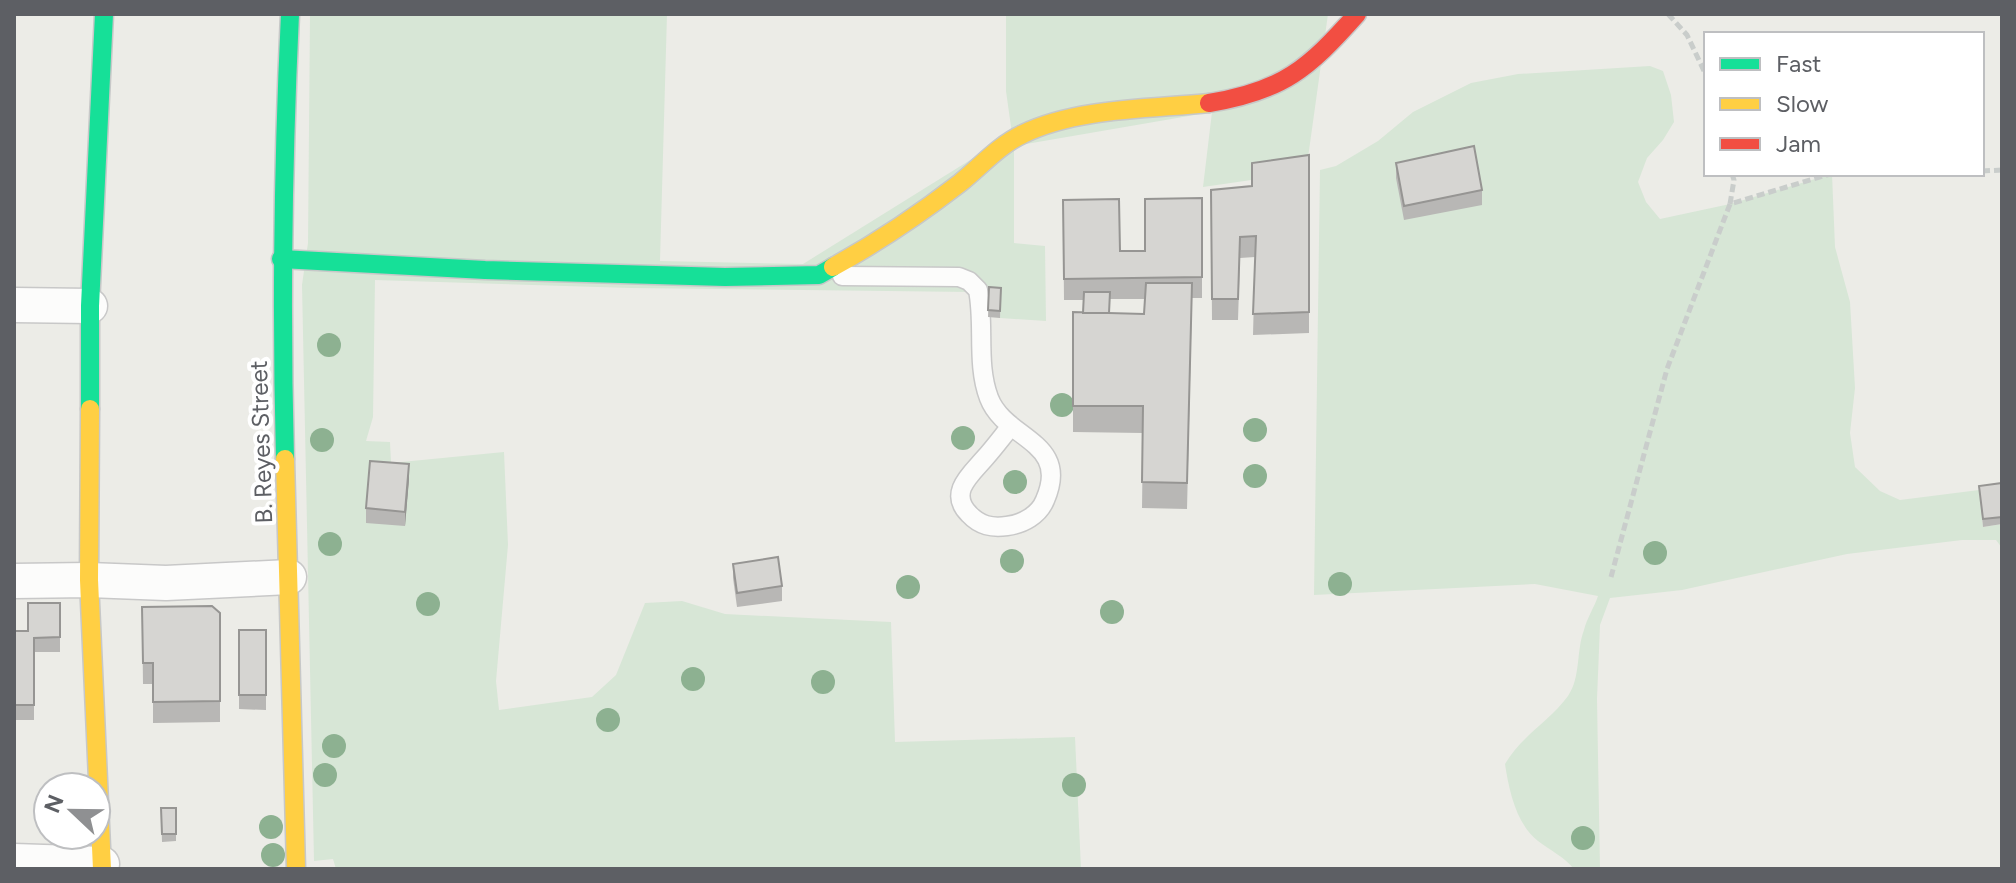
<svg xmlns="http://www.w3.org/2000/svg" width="2016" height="883" font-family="Figtree,sans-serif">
	<rect width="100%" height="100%" fill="#ecece7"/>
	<!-- green -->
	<g fill="#d7e6d6">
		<path d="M310 14H667L660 261 803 264 1012 134 1006 91V14H1328L1306 172 1203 187 1212 112 1014 146V243L1045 246 1046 321 1000 318 1001 295 970 292 631 288 375 280 373 417 366 441 390 442 391 463 504 452 508 545 496 681 499 710 592 697 616 675 645 603 682 601 725 614 891 622 895 742 1075 737 1081 869H336L333 859 314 861 302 285 308 243Z"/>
		<path d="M1650 66 1663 71 1671 95 1674 122 1663 140 1647 158 1638 182 1646 202 1660 219 1730 204 1832 174 1835 247 1850 302 1855 388 1850 433 1855 467 1880 491 1900 500 1979 490 1983 527 2002 524V548L1996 540H1962L1847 554 1682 590 1610 598 1600 625 1597 699 1600 869H1574C1563 856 1551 851 1538 841 1516 824 1509 790 1505 764 1522 735 1549 722 1568 696 1581 677 1576 651 1584 630 1587 618 1594 608 1598 596L1535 584 1314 595 1320 170 1336 166 1378 141 1413 112 1471 83 1518 74Z"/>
	</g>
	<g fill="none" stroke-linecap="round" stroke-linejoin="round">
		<defs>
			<path id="lane" d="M842 276 959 277 969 281 978 290C985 325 976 364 989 398 1005 440 1071 441 1045 500 1039 515 1023 524 1007 526 992 528 980 526 969 514 948 493 970 475 984 459 994 448 1002 437 1011 426"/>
			<g id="street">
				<path d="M14 305 90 306"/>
				<path d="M14 581 89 580 166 583 289 577"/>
				<path d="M14 861 102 864"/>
			</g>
			<g id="fast">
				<path d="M281 259 485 270 725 277 819 275 833 267"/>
				<path d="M90 409V306L104 14"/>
				<path d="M285 459C281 311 283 162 290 14"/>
			</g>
			<g id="slow">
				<path d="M833 267C878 242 920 214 960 183 980 167 999 145 1023 134 1076 108 1150 109 1209 103"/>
				<path d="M90 409 89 580 102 869"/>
				<path d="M285 459 296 869"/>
			</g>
			<path id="jam" d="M1209 103C1283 91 1308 69 1357 14"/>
		</defs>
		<!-- lane casing -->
		<use href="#lane" stroke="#c8c8c8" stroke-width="21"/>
		<!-- street casing -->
		<use href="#street" stroke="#c8c8c8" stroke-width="37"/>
		<!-- fast casing -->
		<use href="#fast" stroke="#c7c8c8" stroke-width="21"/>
		<!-- slow casing -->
		<use href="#slow" stroke="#c7c8c8" stroke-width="21"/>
		<!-- jam casing -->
		<use href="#jam" stroke="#c7c8c8" stroke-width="21"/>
		<!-- path -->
		<g stroke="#c9cdcb" stroke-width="5" stroke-dasharray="8 4" stroke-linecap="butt">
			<path d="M1668 14 1687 35 1706 75"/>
			<path d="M1982 171 2002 170"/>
			<path d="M1730 204 1734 180 1732 174"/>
			<path d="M1611 577 1667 369 1730 204 1830 174"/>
		</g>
		<!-- lane -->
		<use href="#lane" stroke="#fcfcfb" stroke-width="18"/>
		<!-- street -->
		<use href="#street" stroke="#fcfcfb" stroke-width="34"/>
		<!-- fast -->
		<use href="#fast" stroke="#16e098" stroke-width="18"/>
		<!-- slow -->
		<use href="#slow" stroke="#ffcf43" stroke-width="18"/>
		<!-- jam -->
		<use href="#jam" stroke="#f24e42" stroke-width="18"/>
	</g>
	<!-- trees -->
	<g fill="#8db191">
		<circle cx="329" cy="345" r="12"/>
		<circle cx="1062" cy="405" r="12"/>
		<circle cx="1255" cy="430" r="12"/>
		<circle cx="963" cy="438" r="12"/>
		<circle cx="322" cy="440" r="12"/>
		<circle cx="1255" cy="476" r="12"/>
		<circle cx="1015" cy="482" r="12"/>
		<circle cx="330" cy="544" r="12"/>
		<circle cx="1655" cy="553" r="12"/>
		<circle cx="1012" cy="561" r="12"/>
		<circle cx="1340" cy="584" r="12"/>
		<circle cx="908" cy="587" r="12"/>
		<circle cx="428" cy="604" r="12"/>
		<circle cx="1112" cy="612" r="12"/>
		<circle cx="693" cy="679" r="12"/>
		<circle cx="823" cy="682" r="12"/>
		<circle cx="608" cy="720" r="12"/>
		<circle cx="334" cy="746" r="12"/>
		<circle cx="325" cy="775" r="12"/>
		<circle cx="1074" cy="785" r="12"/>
		<circle cx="271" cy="827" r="12"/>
		<circle cx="1583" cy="838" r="12"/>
		<circle cx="273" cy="855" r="12"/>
	</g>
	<!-- wall -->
	<g fill="#b8b7b5" fill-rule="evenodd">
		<path d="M1309 155V333L1253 335 1255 257 1240 258 1238 320H1212L1211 190 1252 186Z"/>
		<path d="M1396 163 1482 190V205L1404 220 1396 178Z"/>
		<path d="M1202 198V298H1192L1187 509 1142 508 1143 433 1073 432V312L1083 313V300H1064L1063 200 1120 251H1145ZM1110 299H1145L1144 314 1109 313Z"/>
		<path d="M989 287 1001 288 1000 318 988 317Z"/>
		<path d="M409 479 405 526 366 523V508Z"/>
		<path d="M2002 483V524L1983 527 1979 486Z"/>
		<path d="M733 564 782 586V601L737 607 733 578Z"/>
		<path d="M60 603V652H34V720H14V631H28Z"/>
		<path d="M142 607 220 613V722L153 723V684H143Z"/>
		<path d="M239 630H266V710L239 709Z"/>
		<path d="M161 808H176V841L162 842Z"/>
	</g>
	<!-- shaded-wall -->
	<path fill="#969593" d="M409 464V479L405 526V512Z"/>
	<!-- building -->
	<g fill="#d6d5d2" stroke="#969593" stroke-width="2">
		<path d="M1474 146 1482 190 1404 206 1396 163Z"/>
		<path d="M1309 155V312L1253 314 1256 236 1240 237 1238 299H1212L1211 190 1252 186V163Z"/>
		<path d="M1202 198V277L1064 279 1063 200 1119 199 1120 251H1145V199Z"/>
		<path d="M1146 283H1192L1187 483 1142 482 1143 406H1073V312L1144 314Z"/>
		<path d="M989 287 1001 288 1000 311 988 310Z"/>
		<path d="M1084 292H1110L1109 313H1083Z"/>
		<path d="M370 461 409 464 405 512 366 508Z"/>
		<path d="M2002 483V517L1983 519 1979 486Z"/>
		<path d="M778 557 782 586 737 593 733 564Z"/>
		<path d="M28 603H60V637L34 638V705H14V631H28Z"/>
		<path d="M212 606 220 613V701L153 702V663H143L142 607Z"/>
		<rect x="239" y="630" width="27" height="65"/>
		<path d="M161 808H176V834H162Z"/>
	</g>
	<g text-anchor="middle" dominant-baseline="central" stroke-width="8" stroke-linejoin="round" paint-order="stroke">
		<!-- street labels -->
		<g font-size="24" fill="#5d5f64" stroke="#fff">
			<text transform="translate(261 442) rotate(-92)">B. Reyes Street</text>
		</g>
	</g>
	<!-- border -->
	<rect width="2016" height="883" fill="none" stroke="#5d5f64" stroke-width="32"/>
	<!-- legend -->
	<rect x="1704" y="32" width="280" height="144" fill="#ffffff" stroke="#bebfc1" stroke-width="2"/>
	<rect x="1720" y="58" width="40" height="12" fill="#16e098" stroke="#bebfc1" stroke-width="2"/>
	<text x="1776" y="72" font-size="24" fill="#5d5f64">Fast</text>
	<rect x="1720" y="98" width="40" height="12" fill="#ffcf43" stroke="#bebfc1" stroke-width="2"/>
	<text x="1776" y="112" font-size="24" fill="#5d5f64">Slow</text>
	<rect x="1720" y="138" width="40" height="12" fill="#f24e42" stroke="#bebfc1" stroke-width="2"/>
	<text x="1776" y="152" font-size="24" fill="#5d5f64">Jam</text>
	<!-- north arrow -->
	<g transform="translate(72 811) rotate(292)"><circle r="38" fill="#ffffff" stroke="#bebfc1" stroke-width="2"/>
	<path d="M0-6L14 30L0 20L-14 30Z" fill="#8f9092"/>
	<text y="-12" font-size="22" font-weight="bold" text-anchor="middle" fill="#5d5f64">N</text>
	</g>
</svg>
